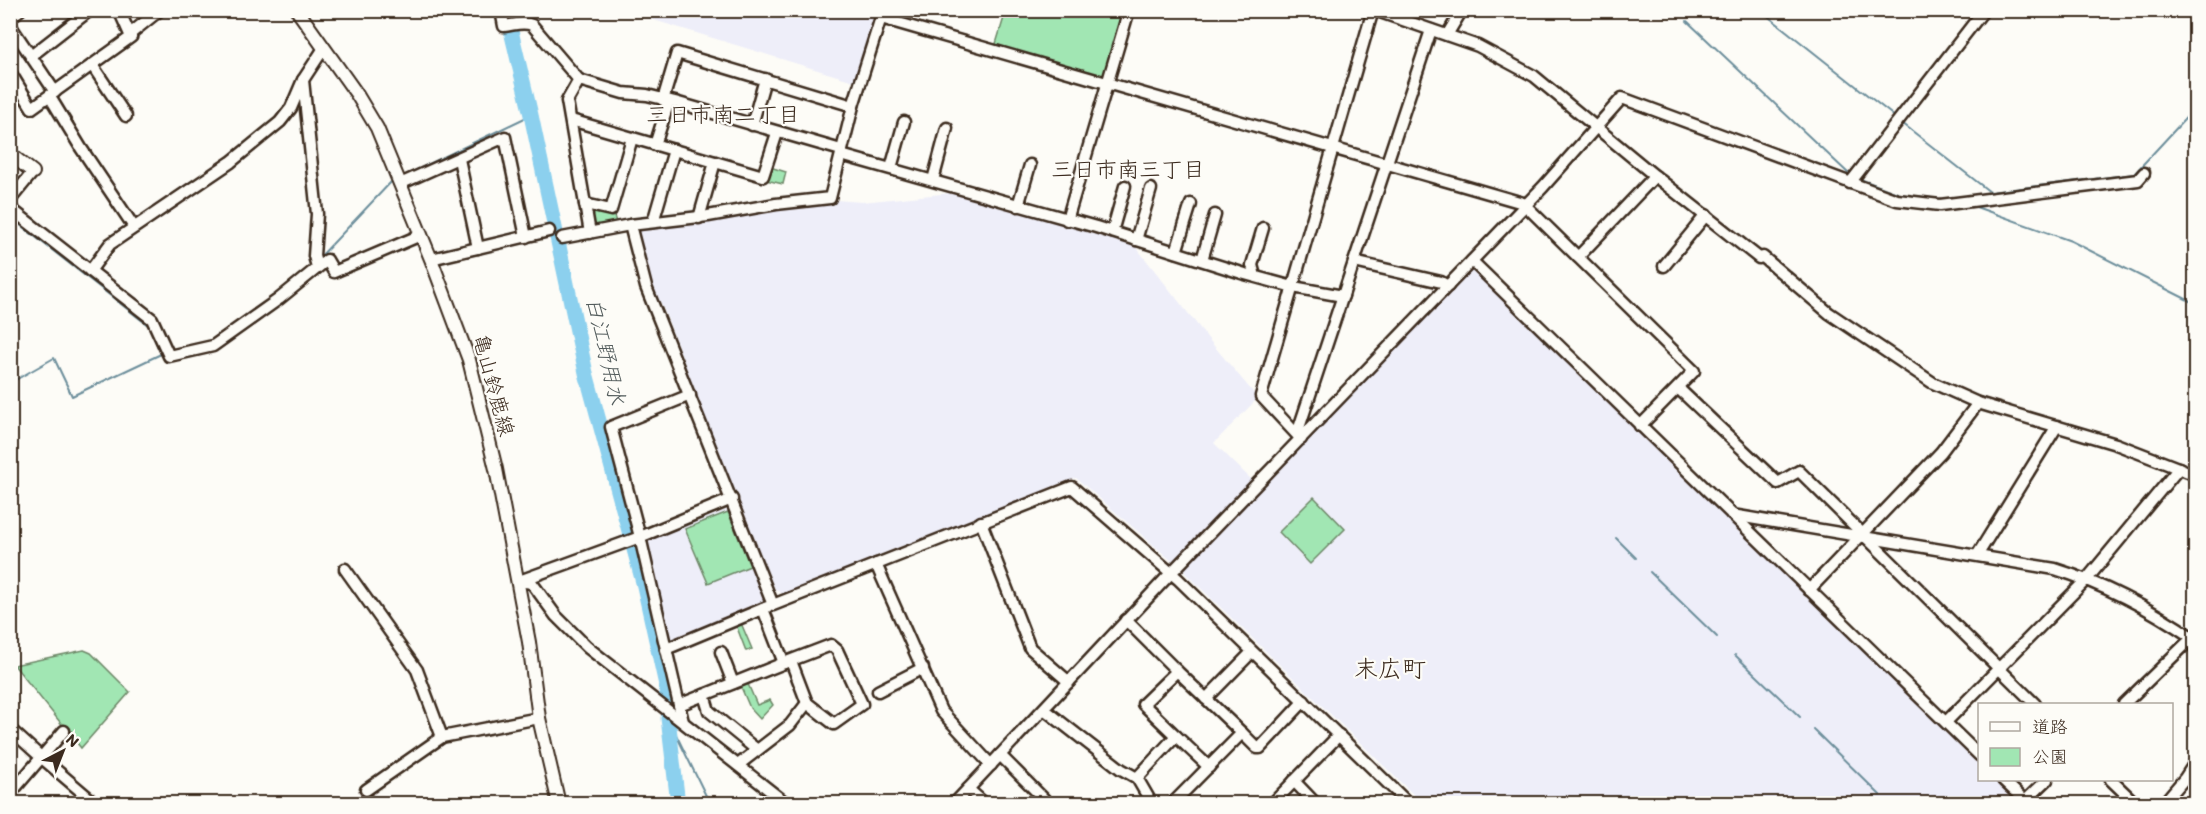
<svg xmlns="http://www.w3.org/2000/svg" width="2206" height="814" font-family="Itim,'Klee One',sans-serif">
	<rect width="100%" height="100%" fill="#fdfcf7"/>
	<filter id="ink" filterUnits="userSpaceOnUse"><feTurbulence type="fractalNoise" baseFrequency=".0167" numOctaves="2"/><feDisplacementMap in="SourceGraphic" scale="12" xChannelSelector="R" yChannelSelector="G"/><feConvolveMatrix kernelMatrix="1 2 1 2 8 2 1 2 1" color-interpolation-filters="sRGB"/></filter>
	<g filter="url(#ink)">
		<!-- built -->
		<g fill="#eeeef9">
			<path d="M624 11H878L857 82Z"/>
			<path d="M961 192 1132 242 1214 346 1258 398 1214 443 1254 482 1174 563 1076 478 874 557 784 595 775 589 734 492 664 310 655 290 651 288 637 230 640 228 835 200 862 202Z"/>
			<path d="M1468 270 1476 271 1979 762 1980 780H1997L2014 796 2015 803H1422L1185 573 1184 567Z"/>
			<path d="M726 510 729 511 765 600 764 604 673 641 668 639 646 544 647 541Z"/>
		</g>
		<!-- green -->
		<g fill="#a1e6b3" stroke="#6e8868" stroke-width="1.5">
			<path d="M1006 11H1126L1105 81 995 47Z"/>
			<path d="M770 167 786 172 783 184 766 180Z"/>
			<path d="M594 208 613 213 617 225 599 229 593 225 591 212Z"/>
			<path d="M1314 497 1345 529 1310 564 1279 532Z"/>
			<path d="M728 512 750 566 708 583 685 529Z"/>
			<path d="M741 623 752 649 746 651 736 625Z"/>
			<path d="M84 650 91 653 130 692 81 748 14 665Z"/>
			<path d="M748 684 757 705 770 700 773 705 760 719 750 708 741 687Z"/>
		</g>
		<g fill="none" stroke-linecap="round" stroke-linejoin="round">
			<!-- stream -->
			<g stroke="#6c8e9b" stroke-width="2">
				<path d="M1674 10 1681 16"/>
				<path d="M1760 10 1895 117"/>
				<path d="M1687 21 1849 174"/>
				<path d="M1902 123 1990 192 2134 174 2196 107"/>
				<path d="M404 176 531 115"/>
				<path d="M1860 179 1900 194 1937 199"/>
				<path d="M1969 207H1976L2071 241 2196 304"/>
				<path d="M10 217 149 326 161 354"/>
				<path d="M319 258 392 181"/>
				<path d="M174 349 183 348"/>
				<path d="M12 382 54 358 72 396 161 354"/>
				<path d="M1616 538 1636 558"/>
				<path d="M1650 572 1717 637"/>
				<path d="M1735 655 1800 717"/>
				<path d="M668 718 710 804"/>
				<path d="M1814 730 1880 795"/>
			</g>
			<!-- river -->
			<g stroke="#8cd0ee" stroke-width="15">
				<path d="M506 10 531 115 586 373 644 586 666 685 667 701"/>
				<path d="M668 718 678 804"/>
			</g>
			<defs>
				<g id="minor">
					<path d="M501 10 504 26C514 25 523 21 532 25L579 80"/>
					<path d="M1374 10 1478 46 1534 76 1655 176 1759 258 1763 257 1829 313 1933 383 1978 403 2116 444 2196 475"/>
					<path d="M10 18 20 10"/>
					<path d="M881 18 1523 203 1694 371 1640 426"/>
					<path d="M10 25 55 92"/>
					<path d="M130 34 160 10"/>
					<path d="M1447 35 1462 10"/>
					<path d="M31 56 90 10"/>
					<path d="M92 65 126 116"/>
					<path d="M10 72 32 108 131 37 119 10"/>
					<path d="M50 97 81 148 134 227"/>
					<path d="M663 100 677 53 853 106"/>
					<path d="M571 120 763 176 777 133"/>
					<path d="M752 125 765 79"/>
					<path d="M655 145 669 101"/>
					<path d="M841 155 1096 227 1245 274 1293 287 1343 296"/>
					<path d="M459 159 478 248"/>
					<path d="M891 168 904 122"/>
					<path d="M933 180 947 128"/>
					<path d="M1850 183 1984 10"/>
					<path d="M400 184 505 137 526 237"/>
					<path d="M10 200 33 172"/>
					<path d="M585 204 611 210 632 138"/>
					<path d="M1018 206 1030 165"/>
					<path d="M10 208 152 319 169 356 213 346 279 299 327 260 334 272 421 235"/>
					<path d="M699 218 715 162"/>
					<path d="M1067 220 1129 10"/>
					<path d="M653 222 674 150"/>
					<path d="M630 225 646 287 773 605 1072 487 1178 579 1409 804"/>
					<path d="M1112 232 1125 186"/>
					<path d="M590 233 567 101 579 80 623 93 647 95 675 102 841 150"/>
					<path d="M562 238 630 225 708 216 776 204 830 198 853 106 883 11"/>
					<path d="M1136 240 1151 189"/>
					<path d="M1176 252 1191 204"/>
					<path d="M1578 257 1655 176"/>
					<path d="M431 259 549 231"/>
					<path d="M1202 260 1215 215"/>
					<path d="M1472 261 1980 756"/>
					<path d="M1354 262 1441 282 1448 286"/>
					<path d="M1664 266 1706 215"/>
					<path d="M317 267 314 256 317 214 303 80 324 48"/>
					<path d="M90 271 110 244 231 162 280 122 291 108 303 80"/>
					<path d="M1255 276 1252 265 1263 228"/>
					<path d="M1678 388 1778 483 1799 471 2035 704"/>
					<path d="M1297 434 1431 30"/>
					<path d="M1301 439 1261 396 1373 10"/>
					<path d="M1732 515 2055 569C2107 585 2151 609 2196 640"/>
					<path d="M981 522 1030 648 1069 682"/>
					<path d="M1978 554 2057 426"/>
					<path d="M876 564 941 711 991 765"/>
					<path d="M345 569 417 670 442 737"/>
					<path d="M522 580 640 537 732 499"/>
					<path d="M518 581 532 583 556 616 587 647 787 804"/>
					<path d="M1809 590 1941 452 1978 403"/>
					<path d="M763 609 784 663 831 645 837 650 862 704 834 724 807 703 791 661"/>
					<path d="M1126 620 1177 671"/>
					<path d="M666 649 767 607"/>
					<path d="M721 652 733 683"/>
					<path d="M878 691 923 668"/>
					<path d="M704 695 709 711 757 750"/>
					<path d="M1206 699 1252 652"/>
					<path d="M2124 704 2192 638"/>
					<path d="M679 705 784 663"/>
					<path d="M1044 709 1121 769 1137 778 1152 804"/>
					<path d="M683 722 640 537 611 427 690 395"/>
					<path d="M1946 722 2087 579 2179 468"/>
					<path d="M10 729 42 758 96 804"/>
					<path d="M1242 733 1257 748H1260L1304 701"/>
					<path d="M1176 736 1209 767"/>
					<path d="M1000 755 1049 804"/>
					<path d="M738 765 790 725 807 703"/>
					<path d="M1137 778 1176 736 1143 704 1177 671 1242 733 1172 804"/>
					<path d="M2003 780 2025 801"/>
					<path d="M2111 780 2136 804"/>
					<path d="M1294 781 1316 804"/>
					<path d="M968 789 985 804"/>
					<path d="M366 790 442 737 539 718"/>
					<path d="M10 794 64 731"/>
					<path d="M954 804 1171 573 1543 187 1622 98 1897 200 1940 205 2138 180 2144 173"/>
					<path d="M1272 804 1339 735"/>
					<path d="M2022 804 2047 780"/>
					<path d="M2163 804 2185 778 2196 761"/>
				</g>
				<g id="major">
					<path d="M297 10 356 93 377 128 431 259 469 360 496 469 529 642 539 718 559 804"/>
					<path d="M10 154 33 172"/>
				</g>
			</defs>
			<!-- minor casing -->
			<use href="#minor" stroke="#3b2a1e" stroke-width="15"/>
			<!-- major casing -->
			<use href="#major" stroke="#3b2a1e" stroke-width="16"/>
			<!-- minor -->
			<use href="#minor" stroke="#fdfcf7" stroke-width="10"/>
			<!-- major -->
			<use href="#major" stroke="#fdfcf7" stroke-width="12"/>
		</g>
	</g>
	<g text-anchor="middle" dominant-baseline="central" stroke-width="4.5" stroke-linejoin="round" paint-order="stroke">
		<!-- street labels -->
		<g font-size="21" fill="#3b2a1e" stroke="#fdfcf7">
			<text transform="translate(494 385) rotate(75)">亀山鈴鹿線</text>
		</g>
		<!-- neighbourhood labels -->
		<g font-size="22" fill="#3b2a1e" stroke="#fdfcf7">
			<text x="723" y="114">三日市南二丁目</text>
			<text x="1128" y="169">三日市南三丁目</text>
		</g>
		<!-- water labels -->
		<g font-size="22" font-style="italic" fill="#535c5c" stroke="#fdfcf7">
			<text transform="translate(606 351) rotate(77)">白江野用水</text>
		</g>
		<!-- quarter labels -->
		<g font-size="24" fill="#3b2a1e" stroke="#fdfcf7">
			<text x="1390" y="668">末広町</text>
		</g>
	</g>
	<!-- margin -->
	<rect width="2206" height="814" fill="none" stroke="#fdfcf7" stroke-width="36"/>
	<rect x="18" y="18" width="2170" height="778" fill="none" stroke="#3b2a1e" stroke-width="2" filter="url(#ink)"/>
	<!-- legend -->
	<rect x="1978" y="703" width="195" height="78" fill="#fdfcf7" stroke="#afa8a0" stroke-width="1.5"/>
	<rect x="1990" y="722" width="30" height="9" fill="#fdfcf7" stroke="#afa8a0" stroke-width="1.5"/>
	<text x="2032" y="733" font-size="18" fill="#3b2a1e">道路</text>
	<rect x="1990" y="748" width="30" height="18" fill="#a1e6b3" stroke="#afa8a0" stroke-width="1.5"/>
	<text x="2032" y="763" font-size="18" fill="#3b2a1e">公園</text>
	<!-- north arrow -->
	<g transform="translate(63 751) rotate(42)" stroke="#fdfcf7" stroke-width="4.5" paint-order="stroke">
	<path d="M0-4.5L10 22L0 15L-10 22Z" fill="#3b2a1e"/>
	<text y="-9" font-size="16" font-weight="bold" text-anchor="middle" fill="#3b2a1e">N</text>
	</g>
</svg>
